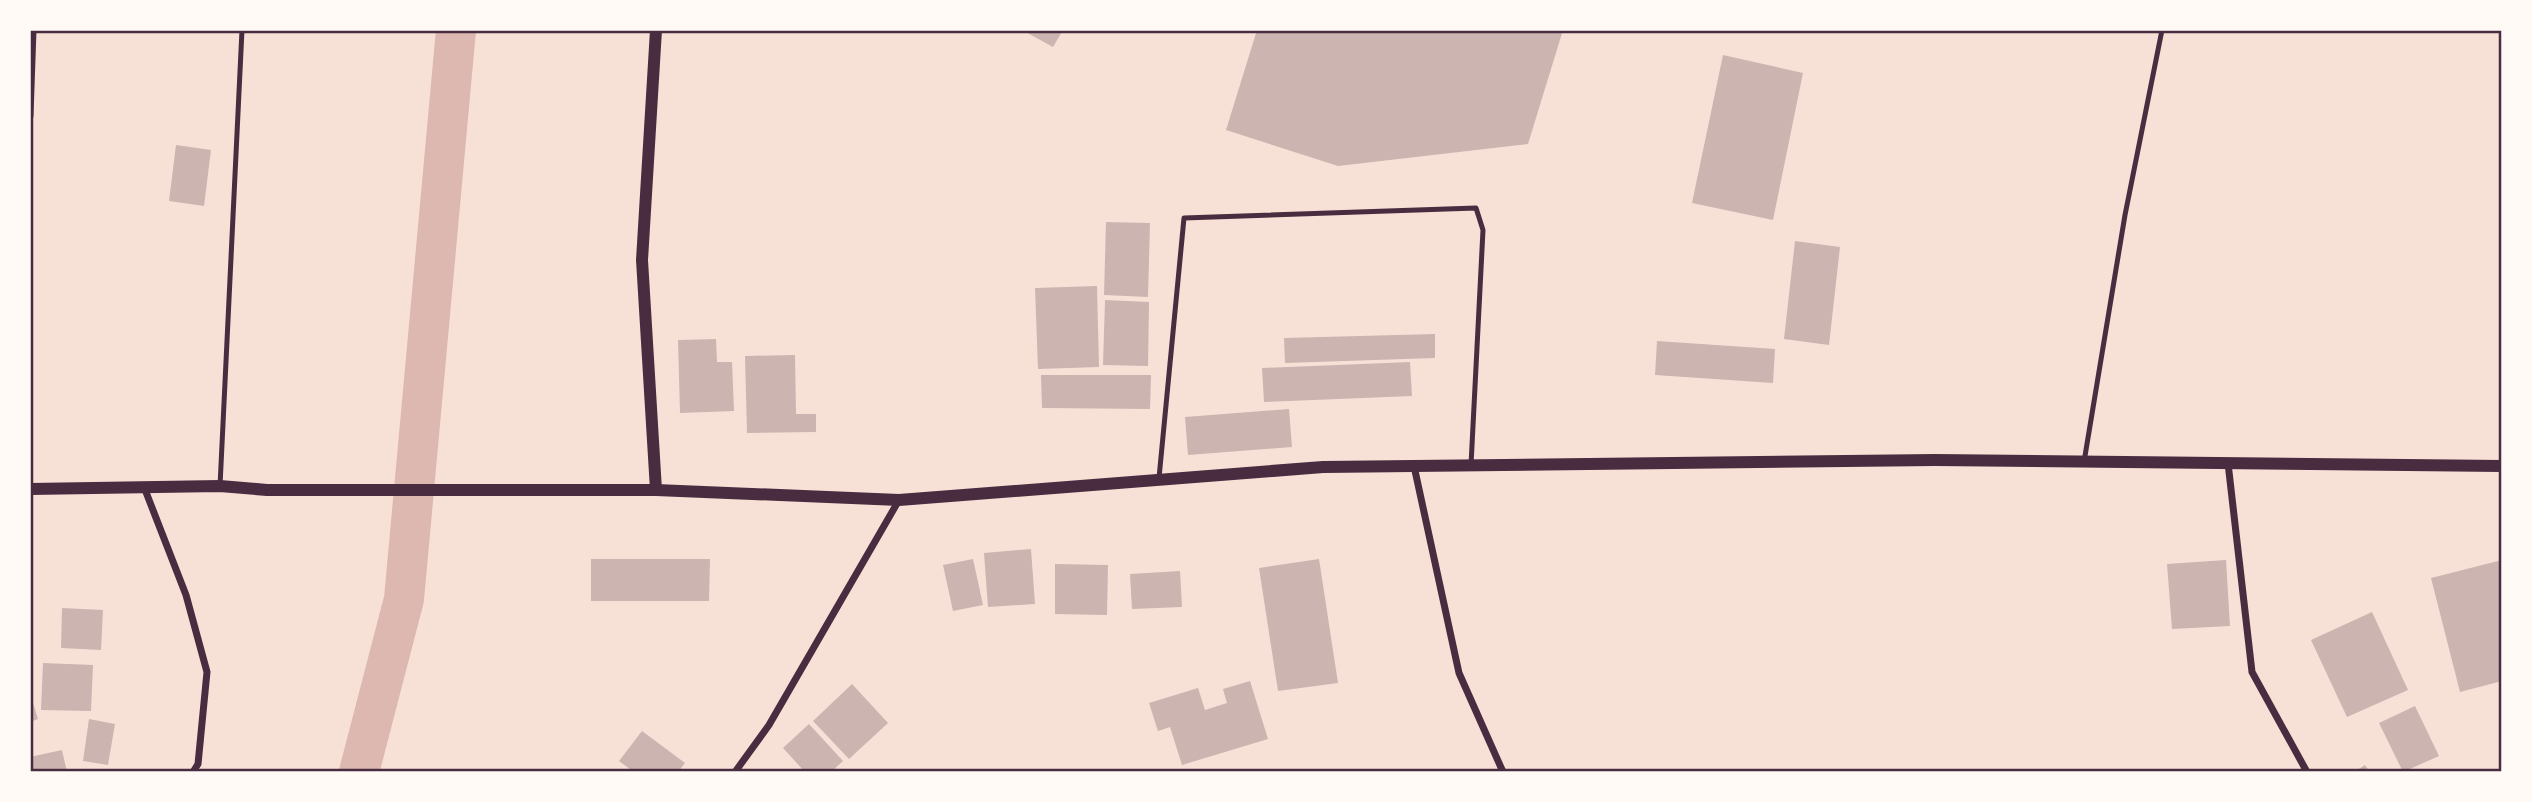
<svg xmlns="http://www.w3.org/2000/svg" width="2532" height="802" font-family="'Libre Baskerville',serif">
	<rect width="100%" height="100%" fill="#f7e1d7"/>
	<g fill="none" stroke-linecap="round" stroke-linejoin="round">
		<!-- canal -->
		<path stroke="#dcb8b0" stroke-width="40" d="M359 772 404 599 456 30"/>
	</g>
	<!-- building -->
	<g fill="#ccb4b1">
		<path d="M1022 30H1063L1053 47Z"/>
		<path d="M1257 30H1563L1528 144 1338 166 1226 130Z"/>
		<path d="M1723 55 1803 73 1773 220 1692 203Z"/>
		<path d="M176 145 211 150 204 206 169 201Z"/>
		<path d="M1106 222 1150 223 1148 297 1104 295Z"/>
		<path d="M1795 241 1840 247 1829 345 1784 339Z"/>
		<path d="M1097 286 1099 367 1038 369 1035 288Z"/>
		<path d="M1105 300 1149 302 1148 366 1103 365Z"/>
		<path d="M1435 334V358L1285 363 1284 338Z"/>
		<path d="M716 339 717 362H732L734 411 680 413 678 340Z"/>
		<path d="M1657 341 1775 349 1773 383 1655 375Z"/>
		<path d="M795 355 796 414H816V432L747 433 745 356Z"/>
		<path d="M1410 362 1412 396 1264 402 1262 368Z"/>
		<path d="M1041 375H1151L1150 409 1042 408Z"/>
		<path d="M1289 409 1292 447 1188 455 1185 417Z"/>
		<path d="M1031 549 1035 604 988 607 984 553Z"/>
		<path d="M591 559H710L709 601H591Z"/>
		<path d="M973 559 983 605 953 611 943 565Z"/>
		<path d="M1319 559 1338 683 1278 691 1259 568Z"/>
		<path d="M2226 560 2230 626 2172 629 2167 564Z"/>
		<path d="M2502 560V681L2460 692 2431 578Z"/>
		<path d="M1055 564 1108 565 1107 615 1055 614Z"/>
		<path d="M1180 571 1182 607 1132 609 1130 574Z"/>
		<path d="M62 608 103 610 101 650 61 648Z"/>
		<path d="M2372 612 2408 690 2347 717 2311 640Z"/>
		<path d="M43 663 93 665 91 711 41 710Z"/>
		<path d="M1250 681 1268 739 1182 765 1170 727 1158 731 1149 703 1198 688 1205 710 1227 703 1223 689Z"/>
		<path d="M852 684 888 723 849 759 813 721Z"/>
		<path d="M30 693 38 719 30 722Z"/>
		<path d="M2415 706 2439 756 2403 772 2379 723Z"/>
		<path d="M89 719 115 724 108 765 83 761Z"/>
		<path d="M809 724 843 761 831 772H805L783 748Z"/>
		<path d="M642 731 685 763 678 772H634L619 761Z"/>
		<path d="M62 750 67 772H30V757Z"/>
		<path d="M2365 765 2370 772H2354Z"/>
	</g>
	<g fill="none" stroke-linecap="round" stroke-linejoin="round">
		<!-- service -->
		<g stroke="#4a2c40" stroke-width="5">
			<path d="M2084 462 2125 215 2162 30"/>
			<path d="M1159 478 1184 218 1476 208 1483 230 1471 465"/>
			<path d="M220 486 242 30"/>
		</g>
		<!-- minor -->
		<g stroke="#4a2c40" stroke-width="7">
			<path d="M30 116 33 30"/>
			<path d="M2228 463 2252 672 2307 772"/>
			<path d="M1414 466 1459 673 1503 772"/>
			<path d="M144 487 186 595 207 672 198 764 193 772"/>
			<path d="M735 772 769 725 899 500"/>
		</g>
		<!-- tertiary -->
		<g stroke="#4a2c40" stroke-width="12">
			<path d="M30 489 220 486 267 490H656L899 500 1323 467 1935 460 2502 466"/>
			<path d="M656 490 642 260 656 30"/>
		</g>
	</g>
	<!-- border -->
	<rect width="2532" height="802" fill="none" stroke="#fffaf5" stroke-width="63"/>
	<rect x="32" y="32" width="2468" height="738" fill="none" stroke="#4a2c40" stroke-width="2.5"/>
</svg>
